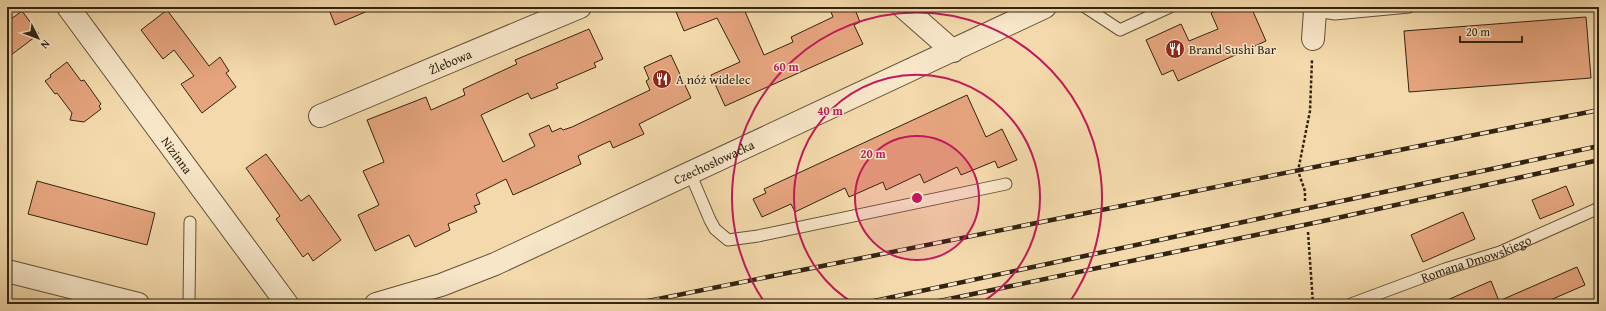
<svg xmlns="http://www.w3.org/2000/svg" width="1606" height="311" font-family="'Gentium Book Plus',serif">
	<rect width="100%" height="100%" fill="#f3d9ab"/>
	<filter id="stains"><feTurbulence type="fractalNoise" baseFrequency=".005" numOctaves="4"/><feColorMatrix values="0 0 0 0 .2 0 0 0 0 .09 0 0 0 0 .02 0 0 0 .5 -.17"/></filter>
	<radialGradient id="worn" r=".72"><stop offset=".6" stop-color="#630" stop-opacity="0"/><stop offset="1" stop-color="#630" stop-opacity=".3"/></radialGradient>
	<!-- building -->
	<g fill="#e5a47d" stroke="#322412">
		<path d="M328 7H377L335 25Z"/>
		<path d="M674 7H743L764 55 793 42 791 37 833 17 831 12 841 7H854L860 22 854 25 863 44 725 106 711 75 740 62 717 18 684 31Z"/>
		<path d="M1224 7H1251L1266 41 1178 81 1173 70 1162 75 1146 40 1181 24 1189 41 1218 29 1211 13Z"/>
		<path d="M167 10 209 66 220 57 229 71 226 73 236 87 202 113 181 84 194 76 174 50 163 59 141 30Z"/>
		<path d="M22 11 39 34 7 58V22Z"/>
		<path d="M1586 17 1591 78 1409 92 1404 31Z"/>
		<path d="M589 29 603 59 594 63 596 67 556 84 558 88 531 99 528 93 481 115 503 162 535 146 529 134 549 125 552 132 561 128 563 130 572 127 650 90 646 81 649 79 644 67 671 55 691 98 639 124 644 134 613 148 610 141 578 156 581 164 531 187 513 195 506 179 476 194 480 204 474 206 477 212 448 224 450 230 415 247 409 235 375 251 358 215 379 205 363 171 384 162 367 120 426 97 431 110 465 95 463 89 517 64 515 60Z"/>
		<path d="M67 62 81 81 84 80 101 104 99 106 101 109 84 122 70 120 72 113 57 93 55 94 45 81 51 77 50 75Z"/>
		<path d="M967 95 986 137 1002 129 1017 160 998 168 995 161 961 175 957 167 924 183 920 174 886 190 883 182 849 197 845 188 795 212 791 204 762 217 753 199 766 193 764 189Z"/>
		<path d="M266 154 301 201 309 195 341 240 313 261 308 253 303 257 276 219 280 216 246 168Z"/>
		<path d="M37 181 155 213 147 245 28 214Z"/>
		<path d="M1566 186 1574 205 1540 219 1532 200Z"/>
		<path d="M1463 212 1475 239 1423 262 1411 235Z"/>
		<path d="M1577 267 1585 285 1541 304H1438L1491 281 1499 301Z"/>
	</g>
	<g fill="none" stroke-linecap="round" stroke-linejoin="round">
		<defs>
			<g id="service">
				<path d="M1085 7 1120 30 1170 7"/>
				<path d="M1315 11 1335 14 1409 7"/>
				<path d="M690 173 710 220 715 229 728 240 758 236 1006 184"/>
				<path d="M189 304 190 222"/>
				<path id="s1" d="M1351 304 1445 269 1500 252 1599 208"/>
			</g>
			<g id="minor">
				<path id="s2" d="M68 7 287 304"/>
				<path d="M903 7 953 51"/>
				<path d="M1313 7 1315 11 1313 39"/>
				<path id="s3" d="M320 116 580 7"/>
			</g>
			<g id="tertiary">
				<path d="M7 271 138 304"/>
				<path id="s4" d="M376 304 441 285 495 264 1045 7"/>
			</g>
		</defs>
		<!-- service casing -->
		<use href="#service" stroke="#625138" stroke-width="13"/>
		<!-- minor casing -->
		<use href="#minor" stroke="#625138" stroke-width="24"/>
		<!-- tertiary casing -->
		<use href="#tertiary" stroke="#625138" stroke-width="24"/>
		<!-- path -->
		<g stroke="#322412" stroke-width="2.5" stroke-dasharray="3 2" stroke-linecap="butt">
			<path d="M1305 201V191L1298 171 1310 111 1312 60"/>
			<path d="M1308 232 1313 304"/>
		</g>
		<!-- service -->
		<use href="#service" stroke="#f7e6c8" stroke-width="11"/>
		<!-- minor -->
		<use href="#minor" stroke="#f7e6c8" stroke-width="22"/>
		<!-- tertiary -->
		<use href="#tertiary" stroke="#f7e6c8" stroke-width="22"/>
		<defs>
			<g id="rail">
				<path d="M633 304 1599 110"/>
				<path d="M860 304 1599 146"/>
				<path d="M925 304 1328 220 1599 160"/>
			</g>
		</defs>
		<!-- rail casing -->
		<use href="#rail" stroke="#322412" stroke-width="4.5"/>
		<!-- rail -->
		<use href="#rail" stroke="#f7e6c8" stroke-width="3" stroke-dasharray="9" stroke-linecap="butt"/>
	</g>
	<!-- distance rings -->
	<circle cx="917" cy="198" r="62" fill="#c2185b" fill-opacity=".12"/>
	<g fill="none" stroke="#c2185b" stroke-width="2">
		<circle cx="917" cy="198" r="62"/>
		<path d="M855 304A123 123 0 1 1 979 304"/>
		<path d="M765 303A185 185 0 1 1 1069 303"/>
	</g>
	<!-- icons -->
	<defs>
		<symbol id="restaurant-disc" viewBox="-11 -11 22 22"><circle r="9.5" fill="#8f2418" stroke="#f7e6c8"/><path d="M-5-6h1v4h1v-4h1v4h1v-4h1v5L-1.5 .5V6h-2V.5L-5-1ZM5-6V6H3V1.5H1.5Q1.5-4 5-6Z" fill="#fff"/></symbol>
	</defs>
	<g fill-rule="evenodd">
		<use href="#restaurant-disc" x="1164" y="38" width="22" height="22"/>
		<use href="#restaurant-disc" x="651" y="68" width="22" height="22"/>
	</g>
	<g text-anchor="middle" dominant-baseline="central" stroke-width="3" stroke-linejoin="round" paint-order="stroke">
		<!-- poi labels -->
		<g font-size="13" fill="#322412" stroke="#f7e6c8" text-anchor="start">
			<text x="1189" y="49">Brand Sushi Bar</text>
			<text x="676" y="79">A nóż widelec</text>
		</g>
		<!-- street labels -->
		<g font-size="13" fill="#322412" stroke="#f7e6c8">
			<text stroke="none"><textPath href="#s3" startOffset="141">Żlebowa</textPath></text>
			<text stroke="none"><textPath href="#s2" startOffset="184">Nizinna</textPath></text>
			<text stroke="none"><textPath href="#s4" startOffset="367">Czechosłowacka</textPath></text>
			<text stroke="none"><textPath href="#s1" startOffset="133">Romana Dmowskiego</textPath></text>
		</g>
	</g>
	<circle cx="917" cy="198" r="6" fill="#c2185b" stroke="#f7e6c8" stroke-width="2"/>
	<g font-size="12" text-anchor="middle" font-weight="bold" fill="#c2185b" stroke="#f7e6c8" stroke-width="3" stroke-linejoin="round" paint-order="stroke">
		<text x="786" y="71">60 m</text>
		<text x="830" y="115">40 m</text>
		<text x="873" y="158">20 m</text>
	</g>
	<!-- margin -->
	<rect width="1606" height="311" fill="none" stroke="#f3d9ab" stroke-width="24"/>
	<rect x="8" y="8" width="1590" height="295" fill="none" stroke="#322412" stroke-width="2"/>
	<rect x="12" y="12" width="1582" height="287" fill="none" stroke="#322412"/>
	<!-- north arrow -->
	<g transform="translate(38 38) rotate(132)" stroke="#f7e6c8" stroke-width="3" paint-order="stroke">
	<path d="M0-3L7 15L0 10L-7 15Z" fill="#322412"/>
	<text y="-6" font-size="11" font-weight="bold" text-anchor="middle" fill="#322412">N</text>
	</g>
	<!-- scale -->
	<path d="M1460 36v6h62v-6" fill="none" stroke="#322412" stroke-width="2"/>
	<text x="1466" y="36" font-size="12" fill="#322412" stroke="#f7e6c8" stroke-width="3" paint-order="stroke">20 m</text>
	<rect width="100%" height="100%" filter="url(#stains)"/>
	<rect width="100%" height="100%" fill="url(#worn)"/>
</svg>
